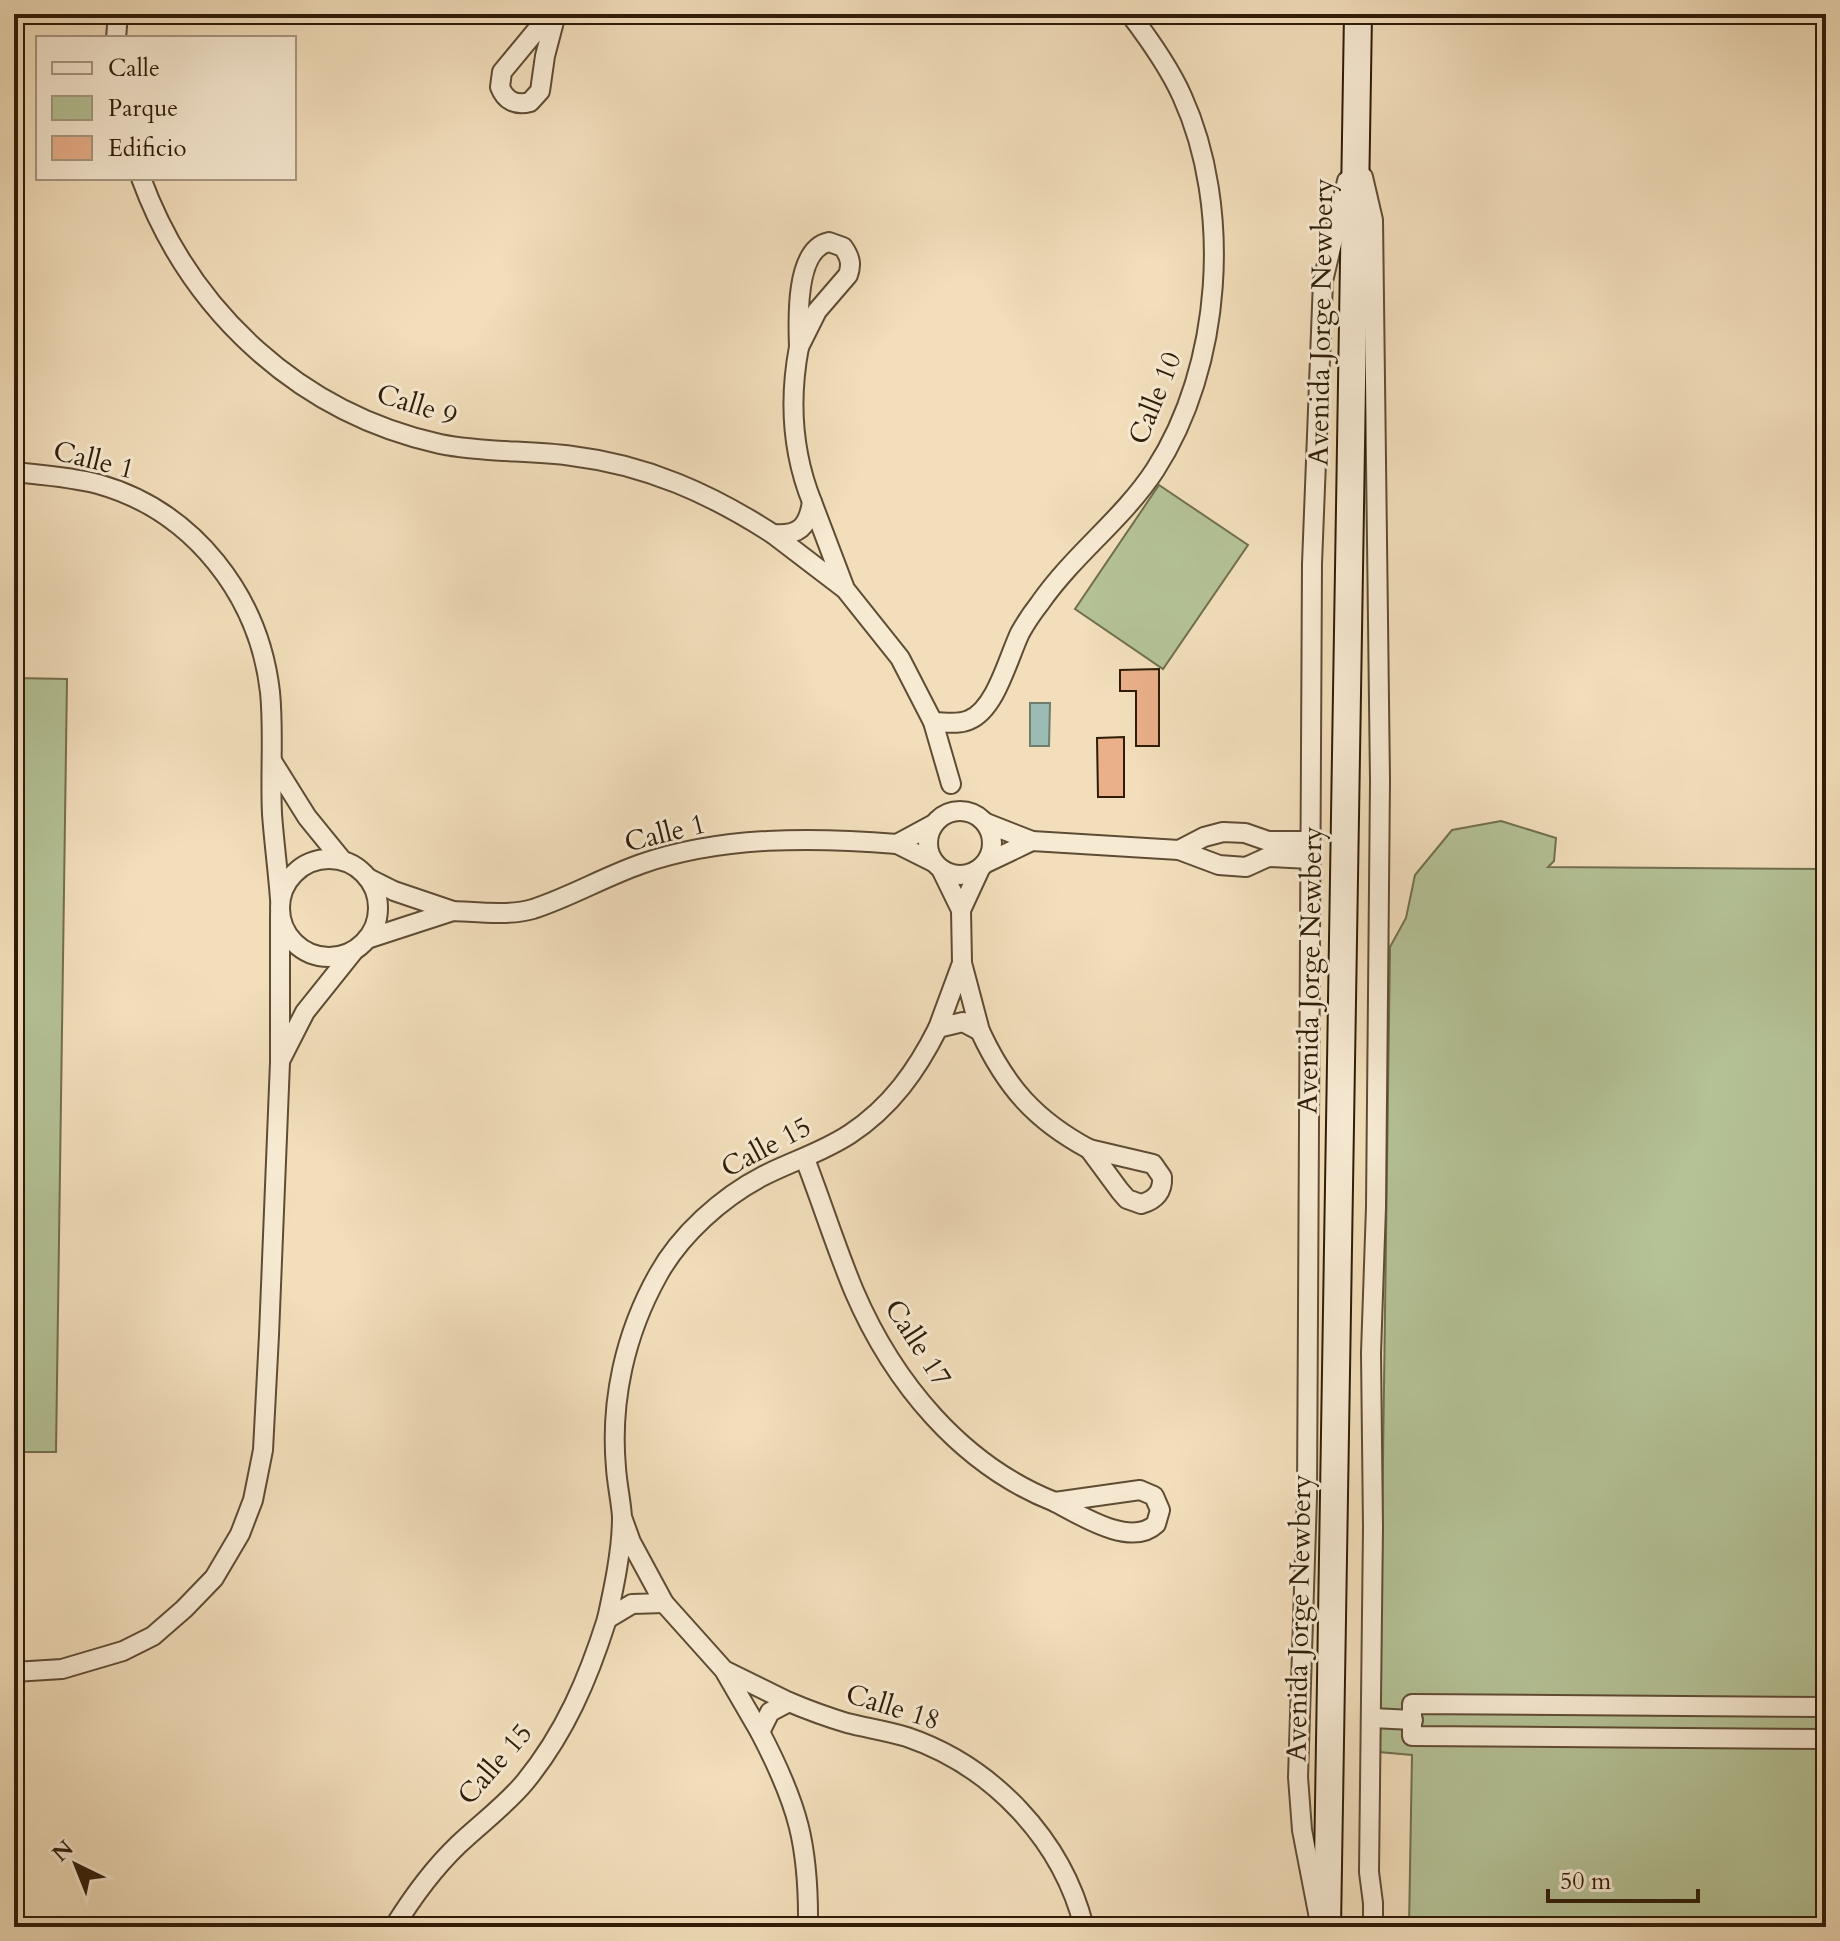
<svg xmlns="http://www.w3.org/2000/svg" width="1840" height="1941" font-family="Cardo,serif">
	<rect width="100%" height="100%" fill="#f2debb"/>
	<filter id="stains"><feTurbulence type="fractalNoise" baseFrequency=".0025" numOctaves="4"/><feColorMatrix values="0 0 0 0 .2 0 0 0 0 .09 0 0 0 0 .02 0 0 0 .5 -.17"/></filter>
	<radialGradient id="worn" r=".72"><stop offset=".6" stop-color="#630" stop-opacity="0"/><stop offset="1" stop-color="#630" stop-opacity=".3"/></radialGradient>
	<!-- green -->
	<g fill="#b4c296" stroke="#716f4e" stroke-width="2">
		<path d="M1159 485 1248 545 1163 669 1075 609Z"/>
		<path d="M14 678 67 679 56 1452H14Z"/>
		<path d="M1501 821 1556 838 1554 861 1548 867 1826 869V1927H1409L1412 1755 1379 1752 1390 947 1406 918 1415 875 1452 830Z"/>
	</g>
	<!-- water -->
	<path fill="#9bbcb3" stroke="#6f7c6e" stroke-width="2" d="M1030 703H1050L1049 746H1030Z"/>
	<!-- building -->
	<g fill="#e9b08a" stroke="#2e1c07" stroke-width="2">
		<path d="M1159 669V746H1136V691H1120V670Z"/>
		<path d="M1124 737V797H1098L1097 738Z"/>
	</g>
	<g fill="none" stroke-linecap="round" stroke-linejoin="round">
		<defs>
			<g id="street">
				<path d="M550 14 502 72 500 87C505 100 515 106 530 102L540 91 545 56 556 14"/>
				<path d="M116 38 118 14"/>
				<path d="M1363 177 1373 220 1380 781 1376 1207 1371 1353 1373 1527 1369 1872 1373 1903V1927"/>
				<path d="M141 178C190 312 300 413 440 444 484 453 528 450 572 456 647 465 711 494 773 534"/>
				<path d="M829 242 843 247C850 257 852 264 848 275L817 311 799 347C798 320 795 249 829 242Z"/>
				<path d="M799 347C789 400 792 452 812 502"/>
				<path d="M14 472C42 475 71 477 98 484 194 511 259 596 270 692 274 732 270 773 272 814 274 842 278 871 280 899"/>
				<path d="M845 589 812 502C808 527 799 536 773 534L845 589 900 658 933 722 951 784"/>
				<path d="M933 722C945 722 958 725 969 720 996 709 1008 658 1020 633 1026 622 1033 612 1040 603 1074 554 1123 519 1155 470 1222 367 1233 208 1182 96 1169 67 1149 39 1130 14"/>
				<path d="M272 761 307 817 342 860"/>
				<circle cx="960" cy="843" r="32"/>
				<path d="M986 823 1032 841 986 863"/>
				<path d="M934 824 897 844 935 863"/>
				<path d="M1032 841 1179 850"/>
				<path d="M1309 841H1268L1245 833 1223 832 1204 837 1179 850 1219 865 1246 867 1268 857 1310 859"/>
				<circle cx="329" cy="908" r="49"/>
				<path d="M941 869 961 910 980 869"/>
				<path d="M961 910 962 963 980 1031 963 1022 938 1028 962 963"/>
				<path d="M453 911C478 912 509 916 533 909 570 897 604 877 641 864 722 836 813 837 897 844"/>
				<path d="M367 939 453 911 394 891 368 878"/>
				<path d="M980 1031C1006 1087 1035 1120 1089 1149"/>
				<path d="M281 1059 305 1012 353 952"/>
				<path d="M1089 1149 1153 1164 1162 1177C1163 1191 1156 1200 1141 1204L1127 1199 1120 1191Z"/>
				<path d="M805 1159C822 1203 836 1248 854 1291 893 1382 961 1465 1055 1502"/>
				<path d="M1140 1490 1154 1496 1160 1510 1156 1524C1131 1548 1080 1515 1055 1502Z"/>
				<path d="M622 1517 631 1542 664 1603 632 1604 607 1619C614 1587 622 1550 622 1517 621 1501 617 1484 616 1468 610 1401 625 1334 658 1275 680 1235 722 1197 763 1176 792 1161 821 1153 850 1134 891 1107 917 1070 938 1028"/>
				<path d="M664 1603 724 1670 760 1732 770 1712 789 1702 724 1670"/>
				<path d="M14 1672 62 1669 123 1651 153 1636 184 1609 214 1578 240 1534 253 1500 263 1450 269 1335 280 1062V915"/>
				<path d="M789 1702C808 1710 827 1717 847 1723 867 1728 887 1731 907 1737 992 1766 1062 1839 1084 1927"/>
				<path d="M1826 1707 1412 1704V1736L1826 1739"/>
				<path d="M1372 1718 1413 1720"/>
				<path d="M760 1732C798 1805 809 1844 808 1927"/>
				<path d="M1319 1918 1302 1830 1298 1777 1307 1496 1312 564 1323 281 1347 181"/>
				<path d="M394 1927C412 1898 433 1869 458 1845 480 1824 505 1806 525 1782 565 1733 588 1679 607 1619"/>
			</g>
			<path id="secondary" d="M1327 1927 1358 14"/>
		</defs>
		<!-- street casing -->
		<use href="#street" stroke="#5f4c34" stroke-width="22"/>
		<!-- secondary casing -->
		<use href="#secondary" stroke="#2e1c07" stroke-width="30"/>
		<!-- street -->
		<use href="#street" stroke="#f7ead3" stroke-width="18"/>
		<!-- secondary -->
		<use href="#secondary" stroke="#f7ead3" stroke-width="26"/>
	</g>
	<g text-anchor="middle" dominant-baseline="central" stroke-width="6" stroke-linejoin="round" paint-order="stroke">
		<!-- street labels -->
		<g font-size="28" fill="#2e1c07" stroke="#f7ead3">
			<text transform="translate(1321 322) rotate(-89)">Avenida Jorge Newbery</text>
			<text transform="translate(1155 398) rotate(-68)">Calle 10</text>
			<text transform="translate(417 405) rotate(17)">Calle 9</text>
			<text transform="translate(94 460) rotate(14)">Calle 1</text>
			<text transform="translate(665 833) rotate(-14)">Calle 1</text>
			<text transform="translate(1310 970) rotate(-89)">Avenida Jorge Newbery</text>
			<text transform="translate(766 1147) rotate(-28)">Calle 15</text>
			<text transform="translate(918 1343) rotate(57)">Calle 17</text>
			<text transform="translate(1299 1618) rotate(-89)">Avenida Jorge Newbery</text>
			<text transform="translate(893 1707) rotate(17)">Calle 18</text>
			<text transform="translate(495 1764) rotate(-49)">Calle 15</text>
		</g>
	</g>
	<!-- margin -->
	<rect width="1840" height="1941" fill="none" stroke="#f2debb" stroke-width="48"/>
	<rect x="16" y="16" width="1808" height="1909" fill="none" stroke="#2e1c07" stroke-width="4"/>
	<rect x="24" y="24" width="1792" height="1893" fill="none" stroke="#2e1c07" stroke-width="2"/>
	<!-- legend -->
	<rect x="36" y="36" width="260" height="144" fill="#f7ead3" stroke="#a79881" stroke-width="2"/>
	<rect x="52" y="62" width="40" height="12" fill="#f7ead3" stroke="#a79881" stroke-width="2"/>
	<text x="108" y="76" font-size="24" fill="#2e1c07">Calle</text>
	<rect x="52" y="96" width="40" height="24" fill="#b4c296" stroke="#a79881" stroke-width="2"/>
	<text x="108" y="116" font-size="24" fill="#2e1c07">Parque</text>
	<rect x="52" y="136" width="40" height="24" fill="#e9b08a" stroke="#a79881" stroke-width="2"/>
	<text x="108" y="156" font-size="24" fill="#2e1c07">Edificio</text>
	<!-- north arrow -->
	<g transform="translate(76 1865) rotate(317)" stroke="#f7ead3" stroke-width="6" paint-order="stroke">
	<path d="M0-6L14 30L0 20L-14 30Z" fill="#2e1c07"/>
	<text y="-12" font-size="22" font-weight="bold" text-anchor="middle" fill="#2e1c07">N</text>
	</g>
	<!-- scale -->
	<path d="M1548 1889v12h150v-12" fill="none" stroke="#2e1c07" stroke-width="4"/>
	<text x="1560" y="1889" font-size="24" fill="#2e1c07" stroke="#f7ead3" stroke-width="6" paint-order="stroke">50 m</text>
	<rect width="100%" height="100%" filter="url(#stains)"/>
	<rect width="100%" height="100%" fill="url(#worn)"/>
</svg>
